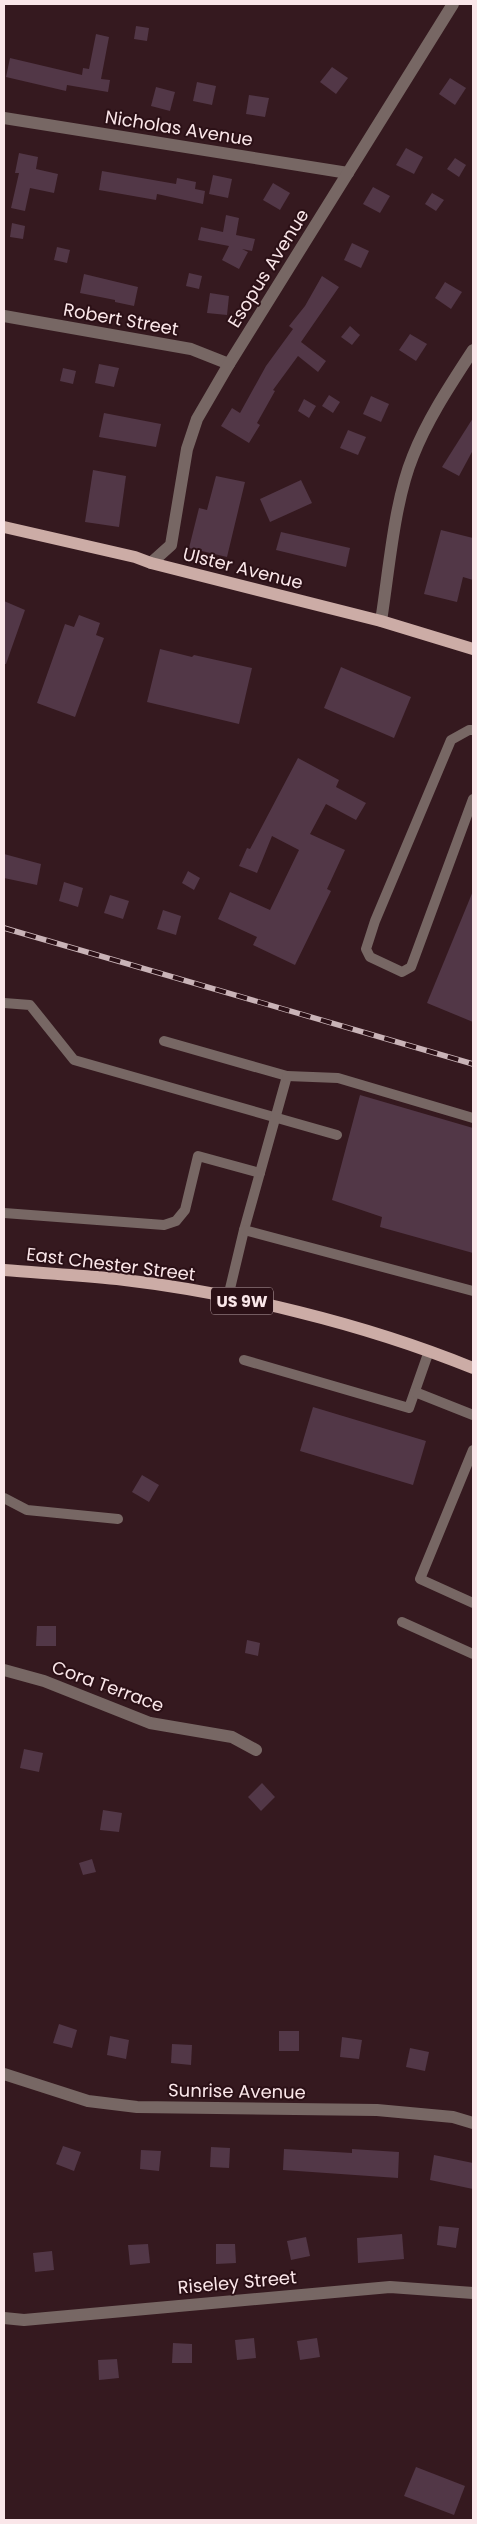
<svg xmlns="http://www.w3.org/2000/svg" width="477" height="2524" font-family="Poppins,sans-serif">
	<rect width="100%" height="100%" fill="#35191f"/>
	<!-- building -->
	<g fill="#523747">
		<path d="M136 26 149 28 147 41 134 39Z"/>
		<path d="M96 34 109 37 101 79 110 80 108 92 67 85 66 91 6 77 10 58 82 75 83 68 89 69Z"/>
		<path d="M332 67 348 78 336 94 320 82Z"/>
		<path d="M450 78 466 88 455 105 439 94Z"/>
		<path d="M197 82 216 86 212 105 193 101Z"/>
		<path d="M156 87 175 92 170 111 151 106Z"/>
		<path d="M249 95 269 98 265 117 246 114Z"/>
		<path d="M406 148 423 157 414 174 396 165Z"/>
		<path d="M19 153 38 157 36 169 58 174 54 193 30 188 25 211 11 208 19 173H15Z"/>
		<path d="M455 158 466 165 459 177 447 169Z"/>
		<path d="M102 171 176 184 177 178 196 182 195 189 205 191 203 204 157 194 156 200 99 190Z"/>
		<path d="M213 175 232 179 228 198 209 194Z"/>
		<path d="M273 183 290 193 280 210 263 200Z"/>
		<path d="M373 187 390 196 380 213 363 204Z"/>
		<path d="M432 193 444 200 436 211 425 204Z"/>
		<path d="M226 215 239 218 236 235 255 239 252 251 242 249 248 252 239 269 222 260 229 246 198 240 201 227 223 232Z"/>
		<path d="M12 223 25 226 23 239 10 237Z"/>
		<path d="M352 243 369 251 361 268 344 260Z"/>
		<path d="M57 247 70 250 67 263 54 260Z"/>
		<path d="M189 273 202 276 199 289 186 286Z"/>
		<path d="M84 274 138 287 134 306 115 302V300L80 293Z"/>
		<path d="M322 276 339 287 301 342 326 361 318 372 298 356 273 390 275 391 257 423 260 425 249 443 221 426 232 408 240 413 266 366 293 329 289 326 305 306Z"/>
		<path d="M445 282 462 292 451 309 435 298Z"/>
		<path d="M210 293 229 296 227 315 207 313Z"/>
		<path d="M350 326 360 335 352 345 341 337Z"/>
		<path d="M410 334 427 344 416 361 399 350Z"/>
		<path d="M99 364 119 368 114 387 95 383Z"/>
		<path d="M63 368 76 371 73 384 60 381Z"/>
		<path d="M329 395 340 402 333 413 322 406Z"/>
		<path d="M371 396 389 404 381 422 363 414Z"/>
		<path d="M304 399 316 406 309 418 298 411Z"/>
		<path d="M104 413 161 424 156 447 99 437Z"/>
		<path d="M473 418V450L459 476 442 467Z"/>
		<path d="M348 430 366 437 358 455 340 448Z"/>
		<path d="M93 470 126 476 119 527 85 522Z"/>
		<path d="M216 476 245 482 227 557 189 548 199 508 207 510Z"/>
		<path d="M301 480 312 503 270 522 260 499Z"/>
		<path d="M441 530 473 538V580L463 577 457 602 424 594Z"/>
		<path d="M281 532 350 548 346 567 276 550Z"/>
		<path d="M4 601 25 610 6 664H4Z"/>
		<path d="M79 615 100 623 96 635 104 638 75 717 37 703 65 624 74 627Z"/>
		<path d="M160 649 192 657 194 655 252 668 239 724 147 702Z"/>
		<path d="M341 667 411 697 394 738 324 708Z"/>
		<path d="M298 758 339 780 336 787 366 803 356 820 326 804 310 834 345 850 327 889 331 891 295 965 253 945 257 937 218 919 230 892 270 910 299 850 272 836 257 873 239 866 247 848 250 849Z"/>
		<path d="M4 854 41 864 37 885 4 878Z"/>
		<path d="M188 871 200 878 194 890 182 883Z"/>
		<path d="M64 882 83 888 78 907 59 901Z"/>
		<path d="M473 891V1022L427 1003Z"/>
		<path d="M110 895 129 901 123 919 104 913Z"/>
		<path d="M163 910 181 916 176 935 157 929Z"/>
		<path d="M360 1095 473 1128V1253L380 1227 382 1217 332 1200Z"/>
		<path d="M313 1407 426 1441 413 1485 300 1451Z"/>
		<path d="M142 1475 159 1485 149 1502 132 1492Z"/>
		<path d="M37 1626H56V1646H36Z"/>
		<path d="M247 1640 260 1643 258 1656 245 1653Z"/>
		<path d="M24 1749 43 1753 39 1772 20 1768Z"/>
		<path d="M262 1783 275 1797 261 1811 248 1797Z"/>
		<path d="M103 1810 122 1813 119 1832 100 1830Z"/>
		<path d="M92 1859 96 1872 83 1875 79 1863Z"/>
		<path d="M59 2024 77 2030 72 2048 53 2043Z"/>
		<rect x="279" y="2031" width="20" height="20"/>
		<path d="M110 2036 129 2040 126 2059 107 2055Z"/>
		<path d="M342 2037 362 2040 359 2059 340 2057Z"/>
		<path d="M172 2044 192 2045 191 2065 171 2063Z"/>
		<path d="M410 2048 429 2052 425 2071 406 2067Z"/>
		<path d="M63 2146 81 2152 74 2171 56 2164Z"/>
		<path d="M211 2147 230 2148 229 2168 210 2167Z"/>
		<path d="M284 2149 352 2153V2149L399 2152 398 2178 283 2170Z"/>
		<path d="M141 2150 161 2151 159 2171 140 2169Z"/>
		<path d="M434 2155 473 2163V2189L430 2180Z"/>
		<path d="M439 2226 459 2228 456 2248 437 2245Z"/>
		<path d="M402 2234 404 2259 358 2263 357 2238Z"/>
		<path d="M306 2237 310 2256 291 2260 287 2241Z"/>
		<path d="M148 2244 150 2263 130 2265 128 2245Z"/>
		<path d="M216 2244H235L236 2263 216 2264Z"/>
		<path d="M52 2251 54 2270 35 2272 33 2253Z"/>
		<path d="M254 2338 256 2358 237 2360 235 2340Z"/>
		<path d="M317 2338 320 2357 300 2360 297 2341Z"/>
		<path d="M173 2343 192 2344V2363H172Z"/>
		<path d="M117 2359 119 2378 99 2380 98 2360Z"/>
		<path d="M416 2467 465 2486 454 2515 404 2496Z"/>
	</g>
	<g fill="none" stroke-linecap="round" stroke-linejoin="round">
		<!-- lane -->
		<g stroke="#776764" stroke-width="10">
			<path d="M473 730H469L451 740 375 921 366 949 370 957 402 972 411 967 473 799"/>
			<path d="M4 1003 30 1005 74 1060 337 1135"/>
			<path d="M164 1041 287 1076 244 1230 228 1297"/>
			<path d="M287 1076 338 1078 473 1118"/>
			<path d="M4 1213 164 1225 176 1221 185 1210 198 1156 260 1173"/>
			<path d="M244 1230 473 1291"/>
			<path d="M244 1360 409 1408 429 1351"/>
			<path d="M415 1392 473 1415"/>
			<path d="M473 1450 420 1579 473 1603"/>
			<path d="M4 1498 27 1510 118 1519"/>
			<path d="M402 1622 473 1654"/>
		</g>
		<!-- street -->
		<g stroke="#776764" stroke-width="12">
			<path d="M4 118 348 173"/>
			<path d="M4 316 191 349 229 364"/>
			<path d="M151 563 171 545 187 449 197 419 229 364 453 4"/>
			<path d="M381 621C389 571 394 502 413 456 428 418 451 384 473 350"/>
			<path d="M4 1670 44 1681 150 1723 232 1737 256 1750"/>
			<path d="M4 2074 88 2101 137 2107 377 2110 453 2117 473 2123"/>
			<path d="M4 2318 24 2320 390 2287 473 2293"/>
		</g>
		<!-- primary -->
		<g stroke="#ccaca6" stroke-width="12">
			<path d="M4 527 135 557 151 563 381 621 473 649"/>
			<path d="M4 1270C41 1273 80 1275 117 1279 236 1293 362 1323 473 1368"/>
		</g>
		<defs>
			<path id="rail" d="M4 928 473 1064"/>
		</defs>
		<!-- rail casing -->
		<use href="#rail" stroke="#c9b3b7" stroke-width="5.5"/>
		<!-- rail -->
		<use href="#rail" stroke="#2b1016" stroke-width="4" stroke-dasharray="11" stroke-linecap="butt"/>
	</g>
	<g text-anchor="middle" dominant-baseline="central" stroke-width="4" stroke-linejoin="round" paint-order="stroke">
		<!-- shield labels -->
		<rect fill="#2b1016" stroke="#bca6aa" stroke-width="1" x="211" y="1287.5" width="62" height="27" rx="4"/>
		<g font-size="16" font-weight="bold" fill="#fae6e9">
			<text x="242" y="1301">US 9W</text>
		</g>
		<!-- street labels -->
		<g font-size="18" fill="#fae6e9" stroke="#2b1016">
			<text transform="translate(179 128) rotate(9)">Nicholas Avenue</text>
			<text transform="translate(268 268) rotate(-58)">Esopus Avenue</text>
			<text transform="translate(121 319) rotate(10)">Robert Street</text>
			<text transform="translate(243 568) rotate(14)">Ulster Avenue</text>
			<text transform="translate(111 1264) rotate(7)">East Chester Street</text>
			<text transform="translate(108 1686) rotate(20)">Cora Terrace</text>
			<text transform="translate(237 2091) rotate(1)">Sunrise Avenue</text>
			<text transform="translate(237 2282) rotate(-5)">Riseley Street</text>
		</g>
	</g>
	<!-- border -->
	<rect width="477" height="2524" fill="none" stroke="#fae6e9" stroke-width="10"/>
</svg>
